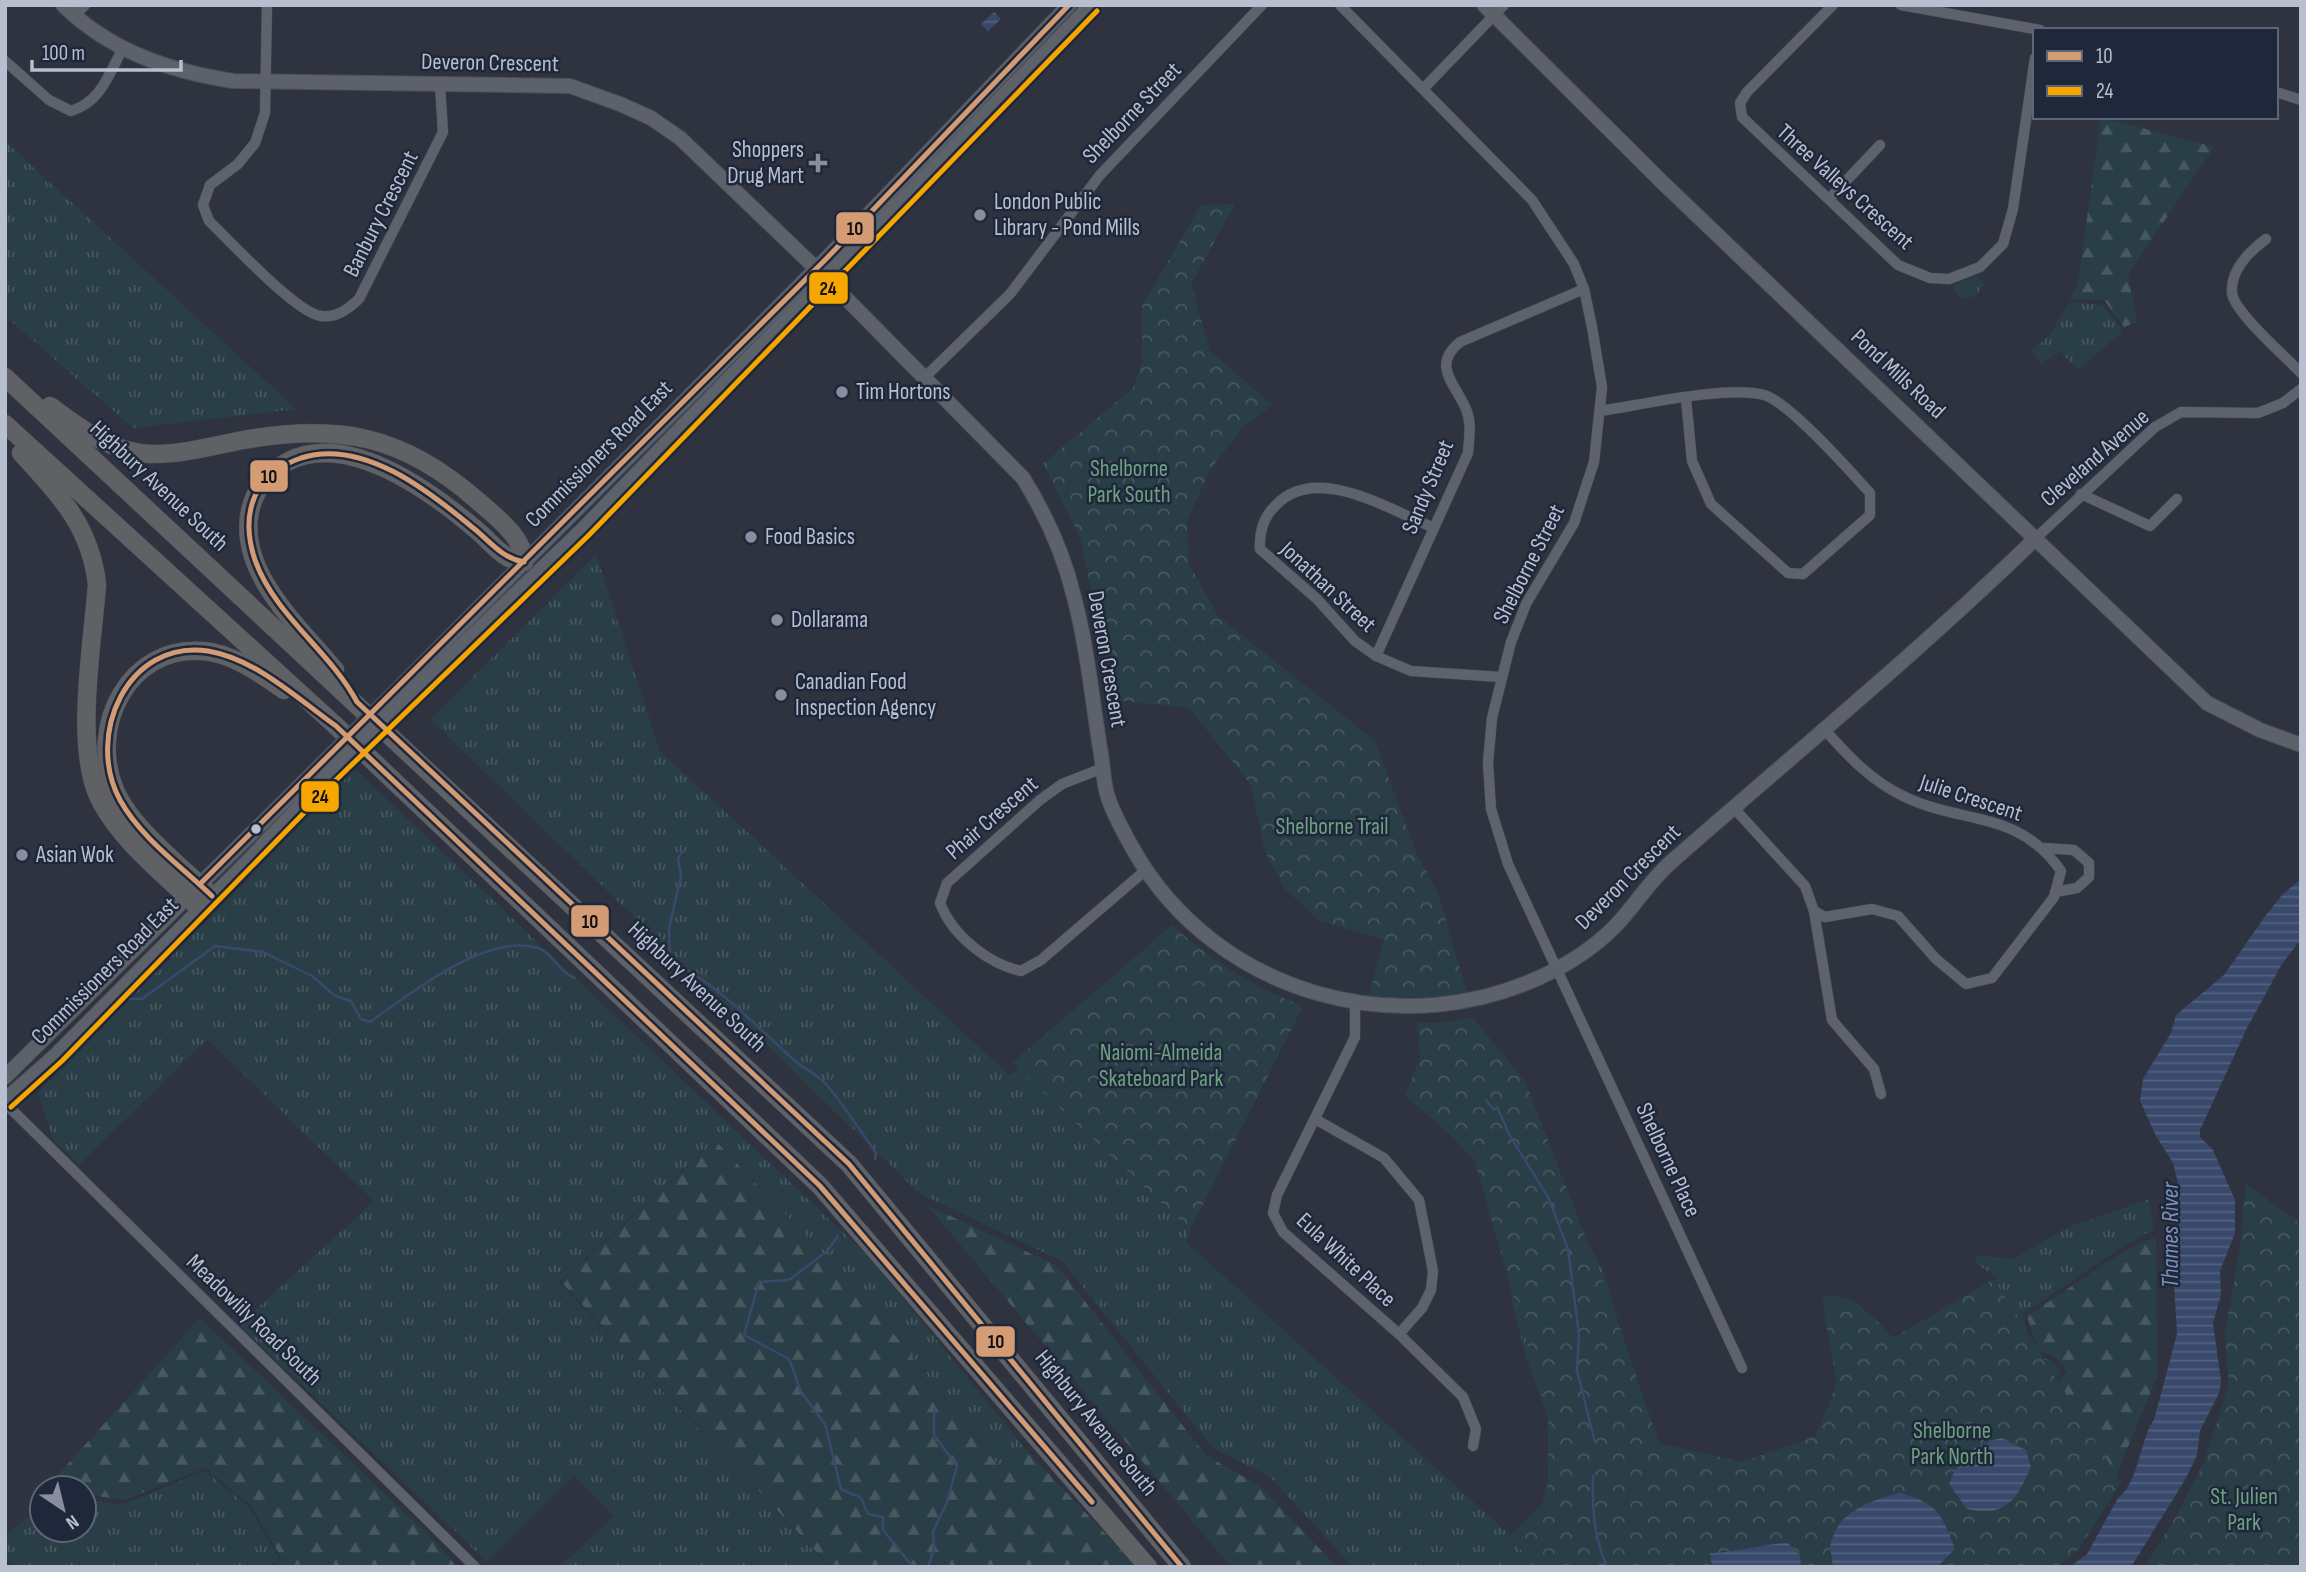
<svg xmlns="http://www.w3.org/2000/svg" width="2306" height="1572" font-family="'Sofia Sans Condensed',sans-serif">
	<defs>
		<pattern id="grass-tufts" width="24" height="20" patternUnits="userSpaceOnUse" patternTransform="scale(1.75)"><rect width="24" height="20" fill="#293e46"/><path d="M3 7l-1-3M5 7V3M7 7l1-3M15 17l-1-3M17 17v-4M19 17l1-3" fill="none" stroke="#465860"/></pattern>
		<pattern id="forest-firs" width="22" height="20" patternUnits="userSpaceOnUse" patternTransform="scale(1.75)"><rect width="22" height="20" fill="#293e46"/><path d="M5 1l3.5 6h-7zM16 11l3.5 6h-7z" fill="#465860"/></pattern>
		<pattern id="park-crowns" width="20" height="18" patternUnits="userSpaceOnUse" patternTransform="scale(1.75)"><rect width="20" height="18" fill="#293e46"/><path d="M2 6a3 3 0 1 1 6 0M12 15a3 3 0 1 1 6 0" fill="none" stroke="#465860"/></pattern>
		<pattern id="water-rules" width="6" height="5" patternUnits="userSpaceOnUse" patternTransform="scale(1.75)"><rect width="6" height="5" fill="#39496c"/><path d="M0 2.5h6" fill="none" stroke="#546180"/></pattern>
	</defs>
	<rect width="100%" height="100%" fill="#2e333f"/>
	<!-- grass -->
	<g fill="url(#grass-tufts)">
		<path d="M5 141 296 409 133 428 5 316Z"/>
		<path d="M1978 276 1984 283 1977 295 1965 299 1954 292 1955 284Z"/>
		<path d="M2069 302 2103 305 2123 331 2078 370 2060 351 2042 364 2031 351 2050 335Z"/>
		<path d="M596 555 660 751 1009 1075 1042 1059 1210 1166 1186 1242 1511 1536 1547 1500 1556 1472 1550 1423 1525 1354 1512 1301 1498 1209 1533 1136 1604 1273 1652 1438 1647 1475 1730 1492 1869 1431 1833 1348 1822 1297C1851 1290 1875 1318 1893 1338L1979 1293 1998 1278 1975 1263 1976 1255 2013 1259 2066 1228 2149 1199 2154 1229 2119 1249 2022 1314 2033 1353 2053 1362 2061 1373 2050 1384 1975 1567H1353L1269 1476 1213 1448 1062 1261 919 1193 430 719Z"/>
		<path d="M355 769 869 1257 1028 1452 1005 1473 880 1315 716 1140 559 1282 827 1564 824 1567H560L614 1516 574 1475 487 1562 239 1325 374 1201 207 1039 79 1165 53 1139 38 1093Z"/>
		<path d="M205 1471 249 1507 279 1558 269 1567H20L5 1559V1537L30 1515 41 1493 42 1530H84V1499L121 1505Z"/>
	</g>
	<!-- forest -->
	<g fill="url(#forest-firs)">
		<path d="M2101 117 2214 147 2128 275 2137 322 2124 327 2104 300 2070 299 2078 283Z"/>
		<path d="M716 1141 880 1316 1004 1473 1028 1452 1137 1567H826L828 1564 561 1282Z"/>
		<path d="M927 1205 1057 1266 1206 1455 1261 1487 1337 1567H1231Z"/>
		<path d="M2156 1237 2157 1377 2100 1514 2052 1388 2067 1372 2057 1358 2038 1350 2027 1316 2121 1253Z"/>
		<path d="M200 1318 437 1543 457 1567H272L281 1557 251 1506 205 1468 124 1500 84 1494V1488H46Z"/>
	</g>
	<!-- park -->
	<g fill="url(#park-crowns)">
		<path d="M1235 204 1191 284 1210 351 1272 405 1243 427 1210 470 1187 521 1189 564 1218 616 1375 741 1416 852 1438 893 1468 996 1368 998 1384 940 1320 921 1285 889 1265 852 1251 785 1189 708 1115 700 1080 537 1043 464 1133 388 1142 364V306L1201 205Z"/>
		<path d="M1172 925C1210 960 1255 988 1303 1006L1190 1230 1012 1063Z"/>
		<path d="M1472 1017 1525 1081 1614 1310 1659 1443 1742 1462 1816 1436 1837 1383 1824 1313 1853 1301 1893 1338 1994 1279 2121 1482 2079 1549 2058 1567H1533L1511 1536 1542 1504 1548 1482V1417L1475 1162 1451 1135 1405 1096 1420 1058 1417 1023H1442Z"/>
		<path d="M2246 1184 2301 1224V1567H2145L2177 1515 2204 1462 2229 1385 2225 1333 2240 1248Z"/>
	</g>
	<!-- pitch -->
	<g fill="#293e46">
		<path d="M1193 985 1208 987 1204 1006 1190 1003Z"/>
		<path d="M1167 1016 1210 1046 1204 1054 1162 1023Z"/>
	</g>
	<!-- water -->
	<g fill="url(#water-rules)">
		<path d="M994 12 1001 19 988 31 981 24Z"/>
		<path d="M2301 879V939L2282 964 2247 1028 2200 1130V1137L2213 1150 2235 1200V1233L2220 1271 2221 1295 2213 1323 2221 1381 2219 1393 2200 1431 2197 1455 2185 1480 2131 1567H2070L2087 1554 2118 1498C2139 1483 2141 1435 2154 1420L2177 1334 2173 1266 2179 1228V1187L2173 1163 2156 1136 2140 1101 2143 1079 2171 1033 2176 1015 2224 975 2266 915 2283 894Z"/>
		<path d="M2002 1438 2026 1450 2031 1467C2017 1499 2006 1518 1967 1509L1949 1484C1961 1454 1972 1445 2002 1438Z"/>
		<path d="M1900 1493C1938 1504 1941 1512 1955 1549L1937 1567H1833C1832 1558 1829 1546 1832 1539 1842 1509 1873 1500 1900 1493Z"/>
		<path d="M1788 1543 1800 1556 1801 1567H1712L1710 1553C1737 1553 1761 1544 1788 1543Z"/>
	</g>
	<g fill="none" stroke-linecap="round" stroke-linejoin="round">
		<!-- stream -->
		<g stroke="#39496c" stroke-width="2.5">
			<path d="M664 960C700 967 766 1035 795 1061 804 1069 817 1074 825 1083 843 1104 860 1130 876 1153L875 1159"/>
			<path d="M670 961 669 928 681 876 678 859 682 852"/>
			<path d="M129 999H142L215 946 263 952 312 976 335 996 351 1001 361 1019 370 1022C410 994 486 932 538 948 553 953 559 973 575 978"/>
			<path d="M1486 1100 1494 1110 1497 1107 1510 1136 1548 1197 1568 1249 1579 1335 1577 1371 1595 1442"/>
			<path d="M838 1236 827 1251 789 1280 759 1282 744 1335 789 1359 801 1392 825 1424 841 1489 861 1498 868 1514 883 1517V1530L913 1567"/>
			<path d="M1593 1476C1592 1508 1594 1538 1607 1567"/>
			<path d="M928 1567 934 1549 933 1532 947 1502 957 1466 934 1435V1409"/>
		</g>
		<defs>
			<g id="street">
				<path d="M267 5 265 113 255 143 238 164 210 185 203 205 209 221C230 241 296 313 321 316 337 318 348 309 359 299L443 132 440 85"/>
				<path d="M1340 5 1532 200 1574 264 1584 289 1592 327 1602 387 1594 462 1574 523 1526 604 1511 642 1492 718 1488 763 1491 809 1508 864 1742 1368"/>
				<path d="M1833 5 1747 92 1740 103 1742 117 1898 265 1930 278 1949 279 1980 267 2003 244 2013 209 2035 58"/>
				<path d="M1901 5 2040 30"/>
				<path d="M74 16 85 5"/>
				<path d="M5 61 49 100 71 111C101 102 109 74 123 48"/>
				<path d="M1423 89 1504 5"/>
				<path d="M2276 92 2301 100"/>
				<path d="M1829 199 1880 145"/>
				<path d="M2266 239C2250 251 2230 270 2232 293 2234 312 2286 357 2301 373"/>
				<path d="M925 377 1010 294 1100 175 1262 5"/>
				<path d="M1600 411C1641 405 1728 385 1764 395 1789 402 1851 472 1870 493V515L1803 574 1788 573 1711 504 1692 461 1686 399"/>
				<path d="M2081 494 2150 526 2177 499"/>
				<path d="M1432 527C1388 509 1316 463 1276 505 1263 517 1259 532 1260 549L1317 599 1355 641 1376 656 1411 671 1501 677"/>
				<path d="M2037 537 2155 427 2181 412 2258 413 2283 403 2301 389"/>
				<path d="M1376 656 1468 453C1469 438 1472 423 1466 409 1455 383 1431 366 1460 342L1584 289"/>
				<path d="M1103 768 1062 784 1040 800 947 883 940 903C952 935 988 964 1021 971L1041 960 1147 869"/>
				<path d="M1733 807 1805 886 1814 911 1832 1020 1874 1069 1881 1094"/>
				<path d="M2044 848 2074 850 2089 863V877L2077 888 2055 892"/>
				<path d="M1814 911 1825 917 1872 909 1898 916 1936 959 1966 984 1992 978 2054 897 2061 871C2019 810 1962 824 1905 797 1871 781 1848 756 1824 729"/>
				<path d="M1355 1003V1037L1277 1195 1273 1213 1283 1232 1399 1334 1463 1397 1476 1429 1473 1446"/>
				<path d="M5 1103 475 1567"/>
				<path d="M1315 1119 1384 1158 1419 1200 1433 1271 1431 1290 1422 1308 1399 1334"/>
			</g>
			<g id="secondary">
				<path d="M63 5C110 51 169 71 233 81L570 86 620 104 651 118 680 138 827 279 1023 478C1046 515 1064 555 1074 597 1087 646 1092 698 1100 748 1103 763 1103 780 1107 794 1112 812 1124 833 1133 849 1216 996 1405 1047 1553 971 1578 958 1601 942 1620 921 1637 902 1651 880 1670 863 1793 755 1920 651 2037 537"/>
				<path d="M1484 5 1662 182 2207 703 2260 730 2301 745"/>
				<path d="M398 689 826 259 1069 5"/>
				<path d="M408 697 583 529 1091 5"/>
				<path d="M5 1077 321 765"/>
				<path d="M5 1100 56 1055 249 860 330 774"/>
			</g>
			<g id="highway">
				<path d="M5 377 849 1164 1182 1567"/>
				<path d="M50 406C80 428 110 452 149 454 180 455 212 446 243 440 339 423 403 435 478 501 496 517 524 537 524 562 502 561 490 540 473 527 429 490 346 430 287 462 268 473 255 489 250 511 237 573 300 627 335 670"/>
				<path d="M5 424 336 726 820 1186 1148 1567"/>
				<path d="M21 453C59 495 90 525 97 584 93 643 73 750 101 802 123 843 166 876 199 908"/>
				<path d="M212 896C182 867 131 828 115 790 88 726 129 645 203 651 232 653 261 674 284 690"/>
			</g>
		</defs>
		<!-- street casing -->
		<use href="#street" stroke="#4a4e58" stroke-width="11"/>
		<!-- secondary casing -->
		<use href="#secondary" stroke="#4a4e58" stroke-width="16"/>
		<!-- highway casing -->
		<use href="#highway" stroke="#4b4f5a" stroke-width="19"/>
		<!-- street -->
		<use href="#street" stroke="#5e626c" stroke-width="10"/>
		<!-- secondary -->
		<use href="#secondary" stroke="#5d616a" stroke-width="14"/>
		<!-- highway -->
		<use href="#highway" stroke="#5f6165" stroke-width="18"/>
		<defs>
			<g id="secondary-bridge">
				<path d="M321 765 398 689"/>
				<path d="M330 774 408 697"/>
			</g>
		</defs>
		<!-- secondary-bridge casing -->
		<use href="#secondary-bridge" stroke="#4a4e58" stroke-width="16" stroke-linecap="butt"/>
		<!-- secondary-bridge -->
		<use href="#secondary-bridge" stroke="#5d616a" stroke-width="14"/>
		<defs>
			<g id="bus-1">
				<path d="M524 562C501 558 489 540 472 527 429 491 362 438 301 458 284 464 269 472 259 488 246 510 247 536 255 560 275 616 330 651 357 702L849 1164 1182 1567"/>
				<path d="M200 884 826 259 1069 5"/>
				<path d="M212 896C181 866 141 838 120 800 85 736 127 639 208 651 256 659 298 699 336 726L820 1186 1092 1502"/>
			</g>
			<path id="bus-2" d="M11 1107 62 1061 336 780 589 535 1097 11"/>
		</defs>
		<!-- bus-1 casing -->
		<use href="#bus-1" stroke="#1f283b" stroke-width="10"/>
		<!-- bus-2 casing -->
		<use href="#bus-2" stroke="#1f283b" stroke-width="10"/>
		<!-- bus-1 -->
		<use href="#bus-1" stroke="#d39c74" stroke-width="5"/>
		<!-- bus-2 -->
		<use href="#bus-2" stroke="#f7a600" stroke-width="5"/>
	</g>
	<!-- markers -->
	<g fill="#888e9d" stroke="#1f283b" stroke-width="2.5">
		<path d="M814.5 152.5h7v7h7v7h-7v7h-7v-7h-7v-7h7z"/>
		<circle cx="980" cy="215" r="7"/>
		<circle cx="842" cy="392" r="7"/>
		<circle cx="751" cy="537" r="7"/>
		<circle cx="777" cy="620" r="7"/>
		<circle cx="781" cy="695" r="7"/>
		<circle cx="22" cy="855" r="7"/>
	</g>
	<circle fill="#b8bfcf" stroke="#1f283b" stroke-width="2.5" cx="256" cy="829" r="6"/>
	<g text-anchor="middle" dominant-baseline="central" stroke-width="5" stroke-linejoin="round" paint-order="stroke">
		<!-- street labels -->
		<g font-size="23" fill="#b8bfcf" stroke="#1f283b">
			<text transform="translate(490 63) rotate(1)">Deveron Crescent</text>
			<text transform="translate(1132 113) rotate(-46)">Shelborne Street</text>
			<text transform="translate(1845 187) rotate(42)">Three Valleys Crescent</text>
			<text transform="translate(381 214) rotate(-63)">Banbury Crescent</text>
			<text transform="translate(1898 374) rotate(43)">Pond Mills Road</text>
			<text transform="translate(599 454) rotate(-45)">Commissioners Road East</text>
			<text transform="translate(2095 458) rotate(-41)">Cleveland Avenue</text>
			<text transform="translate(159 486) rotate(43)">Highbury Avenue South</text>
			<text transform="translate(1428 487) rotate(-67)">Sandy Street</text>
			<text transform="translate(1529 564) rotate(-63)">Shelborne Street</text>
			<text transform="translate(1328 587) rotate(43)">Jonathan Street</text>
			<text transform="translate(1107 659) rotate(80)">Deveron Crescent</text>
			<text transform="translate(1971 798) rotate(18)">Julie Crescent</text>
			<text transform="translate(992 818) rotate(-41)">Phair Crescent</text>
			<text transform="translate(1628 877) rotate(-45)">Deveron Crescent</text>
			<text transform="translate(105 971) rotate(-45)">Commissioners Road East</text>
			<text transform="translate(697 987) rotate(43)">Highbury Avenue South</text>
			<text transform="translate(1668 1160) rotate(65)">Shelborne Place</text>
			<text transform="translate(1346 1260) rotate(43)">Eula White Place</text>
			<text transform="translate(254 1320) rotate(44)">Meadowlily Road South</text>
			<text transform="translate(1096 1423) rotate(51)">Highbury Avenue South</text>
		</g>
		<!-- poi labels -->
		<g font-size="23" fill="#b8bfcf" stroke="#1f283b" text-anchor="start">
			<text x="804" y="150" text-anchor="end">Shoppers<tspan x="804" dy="26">Drug Mart</tspan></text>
			<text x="994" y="202">London Public<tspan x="994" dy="26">Library - Pond Mills</tspan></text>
			<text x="856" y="392">Tim Hortons</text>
			<text x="765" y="537">Food Basics</text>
			<text x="791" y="620">Dollarama</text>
			<text x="795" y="682">Canadian Food<tspan x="795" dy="26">Inspection Agency</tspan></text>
			<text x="36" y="855">Asian Wok</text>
		</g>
		<!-- park labels -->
		<g font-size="23" fill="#6ea17f" stroke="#1f283b">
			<text x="1129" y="469">Shelborne<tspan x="1129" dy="26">Park South</tspan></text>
			<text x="1332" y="827">Shelborne Trail</text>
			<text x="1161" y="1053">Naiomi-Almeida<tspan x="1161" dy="26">Skateboard Park</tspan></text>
			<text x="1952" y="1431">Shelborne<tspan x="1952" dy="26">Park North</tspan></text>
			<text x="2244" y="1497">St. Julien<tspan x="2244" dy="26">Park</tspan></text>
		</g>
		<!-- water labels -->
		<g font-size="24" font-style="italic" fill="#7d90b8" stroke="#1f283b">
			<text transform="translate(2170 1235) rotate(-90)">Thames River</text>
		</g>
	</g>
	<g stroke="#1f283b" stroke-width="2.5">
		<rect x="835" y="211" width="40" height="34" rx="7" fill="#d39c74"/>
		<rect x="808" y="271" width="41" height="34" rx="7" fill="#f7a600"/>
		<rect x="249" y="459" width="40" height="34" rx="7" fill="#d39c74"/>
		<rect x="300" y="780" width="40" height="33" rx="7" fill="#f7a600"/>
		<rect x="570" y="904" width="40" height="34" rx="7" fill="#d39c74"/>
		<rect x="975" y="1325" width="41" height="33" rx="7" fill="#d39c74"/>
	</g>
	<g font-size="19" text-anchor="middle" font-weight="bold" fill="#111">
		<text x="855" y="235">10</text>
		<text x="828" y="295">24</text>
		<text x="269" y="483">10</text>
		<text x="320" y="803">24</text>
		<text x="590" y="928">10</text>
		<text x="996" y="1348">10</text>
	</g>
	<!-- border -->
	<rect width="2306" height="1572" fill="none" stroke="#b8bfcf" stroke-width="14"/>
	<!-- legend -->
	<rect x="2033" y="28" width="245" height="91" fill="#1f283b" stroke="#5c6476" stroke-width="2"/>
	<rect x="2047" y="51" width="35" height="10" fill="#d39c74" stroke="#5c6476" stroke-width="2"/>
	<text x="2096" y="63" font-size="21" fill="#b8bfcf">10</text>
	<rect x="2047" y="86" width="35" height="10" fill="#f7a600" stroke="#5c6476" stroke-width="2"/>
	<text x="2096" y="98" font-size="21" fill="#b8bfcf">24</text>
	<!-- north arrow -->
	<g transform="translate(63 1509) rotate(145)"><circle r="33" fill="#1f283b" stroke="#5c6476" stroke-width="2"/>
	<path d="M0-5L12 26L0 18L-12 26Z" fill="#888e9d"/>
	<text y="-10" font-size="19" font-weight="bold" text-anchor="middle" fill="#b8bfcf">N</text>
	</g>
	<!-- scale -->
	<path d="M32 60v10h149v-10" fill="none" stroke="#b8bfcf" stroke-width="3.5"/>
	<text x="42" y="60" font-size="21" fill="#b8bfcf" stroke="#1f283b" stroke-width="5" paint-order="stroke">100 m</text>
</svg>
